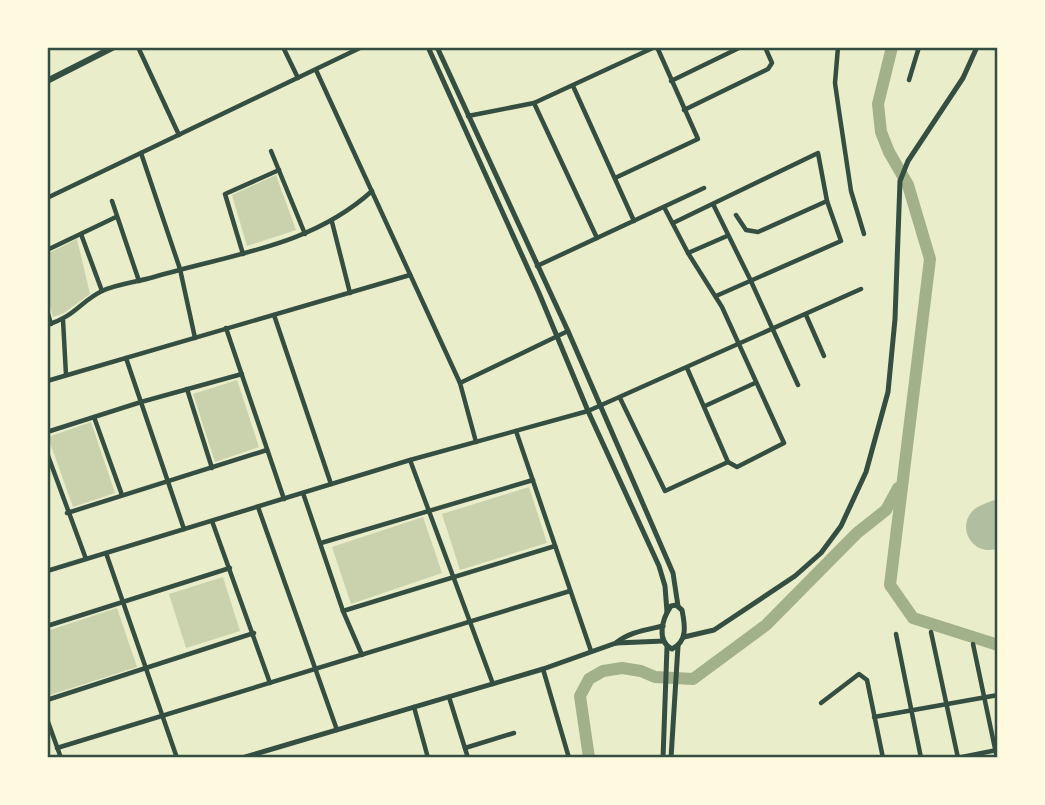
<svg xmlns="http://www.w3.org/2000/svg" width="1045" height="805" font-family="'Fira Sans',sans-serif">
	<rect width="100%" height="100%" fill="#e9edc9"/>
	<!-- green -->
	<g fill="#cad2ad">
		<path d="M276 175 296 230 247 246 232 195Z"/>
		<path d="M77 239 90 294 64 313 53 317 47 295V254Z"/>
		<path d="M237 380 259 447 215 462 193 394Z"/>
		<path d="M91 422 115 493 73 507 48 437Z"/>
		<path d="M529 487 547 543 460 570 442 514Z"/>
		<path d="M423 517 442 573 351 604 332 547Z"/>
		<path d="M223 577 240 631 186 648 169 594Z"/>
		<path d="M117 608 137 667 47 696V631Z"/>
	</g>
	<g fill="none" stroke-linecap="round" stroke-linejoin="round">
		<!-- river -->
		<g stroke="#a3b18a" stroke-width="12">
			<path d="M892 47 878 104 881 132 889 152 908 185 930 259 890 585 913 618 998 645"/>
			<path d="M589 758 580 696 589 679 603 671 622 668 641 671 655 677 693 679 766 625 857 533 886 510 898 488"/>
		</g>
		<!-- runway -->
		<path stroke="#b2bea0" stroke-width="46" d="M989 527 998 523"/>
		<!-- minor -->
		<g stroke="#344e41" stroke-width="4.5">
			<path d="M138 47 179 135"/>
			<path d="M283 47 298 78"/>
			<path d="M838 47 835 83 839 111 851 191 864 234"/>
			<path d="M316 70 460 383 476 442"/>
			<path d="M909 80 919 47"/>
			<path d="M671 81 741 47"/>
			<path d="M573 86 634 221"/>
			<path d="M534 103 597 238"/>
			<path d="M684 110 768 69 772 63 765 47"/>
			<path d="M468 116 534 103 655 47"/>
			<path d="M271 151 305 234"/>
			<path d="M141 153 180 269 195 338"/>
			<path d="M615 178 698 139 657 47"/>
			<path d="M47 198 362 47"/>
			<path d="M112 201 139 281"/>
			<path d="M713 204 750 279 798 385"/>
			<path d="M664 207 688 253 722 307 784 443 737 467 728 462 687 368"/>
			<path d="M736 215 746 230 758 232 827 201"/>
			<path d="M332 222 350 293"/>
			<path d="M673 223 818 153 827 201 841 241 716 296"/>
			<path d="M81 234 102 291"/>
			<path d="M47 250 116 217"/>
			<path d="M688 253 727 236"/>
			<path d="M243 254 225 194 279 170"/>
			<path d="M537 266 704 188"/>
			<path d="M47 310 51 324"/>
			<path d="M274 315 331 484"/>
			<path d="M806 315 824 356"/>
			<path d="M63 320 66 375"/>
			<path d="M47 325C74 317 80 302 102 291 117 284 137 282 154 277 231 254 310 247 372 191"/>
			<path d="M226 328 284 499"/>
			<path d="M126 358 184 529"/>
			<path d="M47 381 410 275"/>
			<path d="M460 383 568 331"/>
			<path d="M187 389 212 468"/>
			<path d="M620 398 665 491 728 462"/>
			<path d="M705 406 755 383"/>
			<path d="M94 417 122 495"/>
			<path d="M516 431 591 651"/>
			<path d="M47 432 141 402 242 374"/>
			<path d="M47 453 86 559"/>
			<path d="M410 460 493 684"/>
			<path d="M303 493 343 611 362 655"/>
			<path d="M258 507 337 730"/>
			<path d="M67 513 267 450"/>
			<path d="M212 521 270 683"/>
			<path d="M321 543 533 480"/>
			<path d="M106 553 177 758"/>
			<path d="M47 571 410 460 588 411 861 289"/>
			<path d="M343 611 555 546"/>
			<path d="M47 626 230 568"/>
			<path d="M931 632 958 758"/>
			<path d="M896 634 921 758"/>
			<path d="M973 644 997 758"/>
			<path d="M543 669 569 758"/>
			<path d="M449 697 468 758"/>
			<path d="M47 700 254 633"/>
			<path d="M821 703 859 674 867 680 883 758"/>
			<path d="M414 707 428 758"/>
			<path d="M874 717 998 695"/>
			<path d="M47 719 61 758"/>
			<path d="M57 748 570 591"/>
			<path d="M465 748 514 733"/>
			<path d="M957 758 997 750"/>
		</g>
		<!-- tertiary -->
		<g stroke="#344e41" stroke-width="5">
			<path d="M428 47 539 293 588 411 659 566 665 586 667 612"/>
			<path d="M437 47 568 331 673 573 678 606"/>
			<path d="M676 605 682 610C685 625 688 641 672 649 656 641 662 619 671 606Z"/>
			<path d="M684 637 714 630 795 576 821 553 841 526 866 472 888 392 895 319 900 181 908 161 963 78 977 47"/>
			<path d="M616 643C629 632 646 630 663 626"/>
			<path d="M242 758 543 669 616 643 664 641"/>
			<path d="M663 758 667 647"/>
			<path d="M671 758 678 646"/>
		</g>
		<!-- secondary -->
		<path stroke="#344e41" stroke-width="6" d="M47 81 114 47"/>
	</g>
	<!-- border -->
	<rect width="1045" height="805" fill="none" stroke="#fefae0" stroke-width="98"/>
	<rect x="49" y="49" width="947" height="707" fill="none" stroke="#344e41" stroke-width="2.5"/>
</svg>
